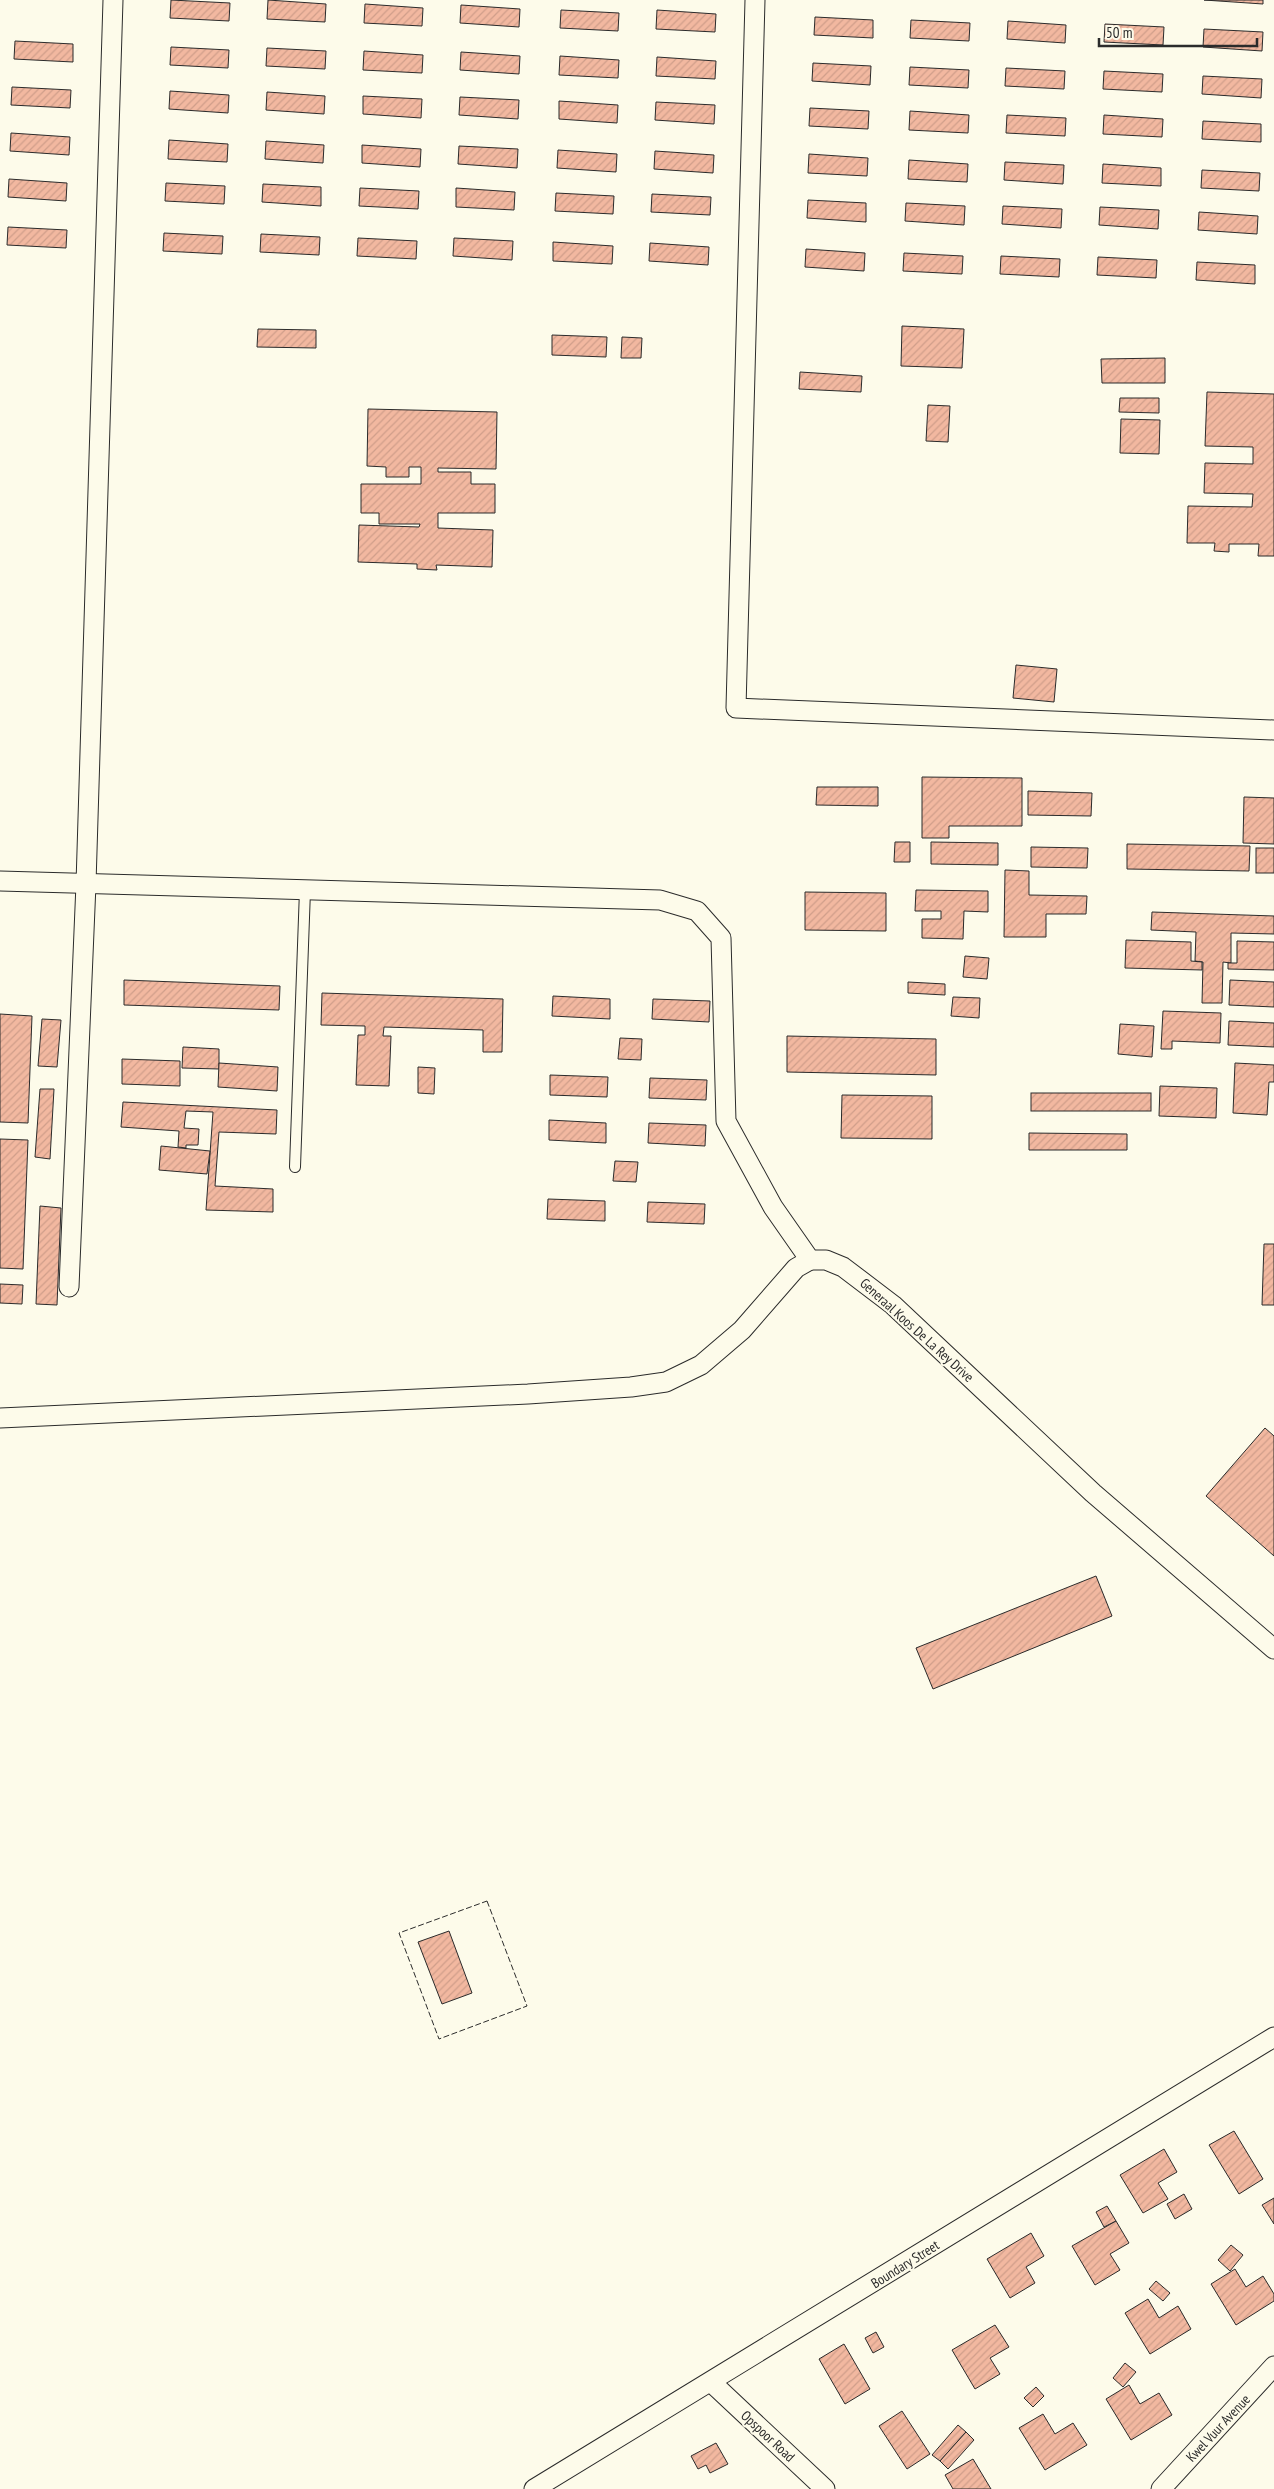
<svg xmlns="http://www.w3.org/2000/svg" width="1274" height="2489" font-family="'PT Sans Narrow',sans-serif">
	<defs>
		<pattern id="building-hatch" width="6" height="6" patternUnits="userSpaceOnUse" patternTransform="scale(1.25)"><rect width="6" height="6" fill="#f2b8a0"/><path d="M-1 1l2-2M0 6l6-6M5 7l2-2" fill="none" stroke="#d09e8a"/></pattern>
	</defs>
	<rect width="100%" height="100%" fill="#fdfbea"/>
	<!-- building -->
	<g fill="url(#building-hatch)" stroke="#2b2b2b">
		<path d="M171 0 230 3 229 21 170 18Z"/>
		<path d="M268 0 326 4 325 22 267 19Z"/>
		<path d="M1204 0H1263V4Z"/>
		<path d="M365 4 423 8 422 26 364 23Z"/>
		<path d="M461 5 520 9 519 27 460 23Z"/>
		<path d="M561 10 619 13 618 31 560 28Z"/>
		<path d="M657 10 716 14 715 32 656 29Z"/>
		<path d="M815 17 873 20V38L814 35Z"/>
		<path d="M911 20 970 23 969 41 910 38Z"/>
		<path d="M1008 21 1066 25 1065 43 1007 39Z"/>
		<path d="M1105 24 1164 27 1163 45 1104 42Z"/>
		<path d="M1204 29 1263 32 1262 51 1203 47Z"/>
		<path d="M15 41 73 44V62L14 59Z"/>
		<path d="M171 47 229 50 228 68 170 65Z"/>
		<path d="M267 48 326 51 325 69 266 66Z"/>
		<path d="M364 51 423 55 422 73 363 70Z"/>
		<path d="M461 52 520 56 519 74 460 70Z"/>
		<path d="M560 56 619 60 618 78 559 75Z"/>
		<path d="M657 57 716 61 715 79 656 76Z"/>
		<path d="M813 63 871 66 870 85 812 81Z"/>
		<path d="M910 67 969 70 968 88 909 85Z"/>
		<path d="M1006 68 1065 71 1064 89 1005 86Z"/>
		<path d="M1104 71 1163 74 1162 92 1103 89Z"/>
		<path d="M1203 76 1262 79 1261 98 1202 94Z"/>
		<path d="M12 87 71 90 70 108 11 105Z"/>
		<path d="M170 91 229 95 228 113 169 109Z"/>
		<path d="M267 92 325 96 324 114 266 110Z"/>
		<path d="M363 96 422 99 421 118 363 114Z"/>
		<path d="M460 97 519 100 518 119 459 115Z"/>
		<path d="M559 101 618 105 617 123 559 119Z"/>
		<path d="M656 102 715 105 714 124 655 120Z"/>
		<path d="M810 108 869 111 868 129 809 126Z"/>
		<path d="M910 111 969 115 968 133 909 130Z"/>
		<path d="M1007 115 1066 118 1065 136 1006 133Z"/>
		<path d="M1104 115 1163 119 1162 137 1103 134Z"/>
		<path d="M1203 121 1261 124V142L1202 139Z"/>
		<path d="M11 133 70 137 69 155 10 151Z"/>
		<path d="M169 140 228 144 227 162 168 159Z"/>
		<path d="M266 141 324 145 323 163 265 159Z"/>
		<path d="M362 145 421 149 420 167 362 163Z"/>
		<path d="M459 146 518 149 517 168 458 164Z"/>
		<path d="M558 150 617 154 616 172 557 168Z"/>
		<path d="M655 151 714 155 713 173 654 169Z"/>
		<path d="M809 154 868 158 867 176 808 173Z"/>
		<path d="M909 160 968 164 967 182 908 179Z"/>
		<path d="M1005 162 1064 165 1063 184 1004 180Z"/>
		<path d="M1103 164 1161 168V186L1102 183Z"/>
		<path d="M1202 170 1260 173 1259 191 1201 188Z"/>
		<path d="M9 179 67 183 66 201 8 197Z"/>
		<path d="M166 183 225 186 224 204 165 201Z"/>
		<path d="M263 184 321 187V206L262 202Z"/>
		<path d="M360 188 419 191 418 209 359 206Z"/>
		<path d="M456 188 515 192 514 210 456 207Z"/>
		<path d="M556 193 614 196 613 214 555 211Z"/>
		<path d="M652 194 711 197 710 215 651 212Z"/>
		<path d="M808 200 866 203V222L807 218Z"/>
		<path d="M906 203 965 206 964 225 905 221Z"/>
		<path d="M1003 206 1062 209 1061 228 1002 224Z"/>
		<path d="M1100 207 1159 210 1158 229 1099 225Z"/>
		<path d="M1199 212 1258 216 1257 234 1198 230Z"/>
		<path d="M8 227 67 230 66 248 7 245Z"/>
		<path d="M164 233 223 236 222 254 163 251Z"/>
		<path d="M261 234 320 237 319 255 260 252Z"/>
		<path d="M358 238 417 241 416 259 357 256Z"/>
		<path d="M454 238 513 241 512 260 453 256Z"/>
		<path d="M553 242 613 246 612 264 553 261Z"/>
		<path d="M650 243 709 247 708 265 649 261Z"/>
		<path d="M806 249 865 253 864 271 805 267Z"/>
		<path d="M904 253 963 256 962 274 903 271Z"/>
		<path d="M1001 256 1060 259 1059 277 1000 274Z"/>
		<path d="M1098 257 1157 260 1156 278 1097 275Z"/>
		<path d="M1197 262 1255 265V284L1196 280Z"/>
		<path d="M902 326 964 329 962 368 901 366Z"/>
		<path d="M258 329 316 330V348L257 347Z"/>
		<path d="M552 335 607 337 606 357 552 355Z"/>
		<path d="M622 337 642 338 641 358H621Z"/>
		<path d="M1165 358V383H1102L1101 359Z"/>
		<path d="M800 372 862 376 861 392 799 389Z"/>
		<path d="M1207 392 1274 394V556H1258L1259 544H1229V552L1214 551 1215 543H1187L1188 506 1252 507 1253 494 1204 493 1205 463 1253 464V447L1205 446Z"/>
		<path d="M1120 398H1159V413L1119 412Z"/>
		<path d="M928 405 950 406 948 442 926 441Z"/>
		<path d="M368 409 497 412 496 469 438 468V472H471V484H495V513H438V528L493 530 492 567 436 565 437 570 417 569V564L358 562 359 525 419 527 420 524H379V513H361V484H421V467H409V477H386V467L367 466Z"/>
		<path d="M1121 419 1160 420 1159 454 1120 453Z"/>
		<path d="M1016 665 1057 669 1054 702 1013 698Z"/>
		<path d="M922 777 1022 778V826H949V838H922Z"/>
		<path d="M817 787H878V806L816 805Z"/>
		<path d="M1028 791 1092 793 1091 816 1028 815Z"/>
		<path d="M1244 797 1274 798V844L1243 843Z"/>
		<path d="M895 842H910V862H894Z"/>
		<path d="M931 842 998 843V865L931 864Z"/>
		<path d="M1127 844 1250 846 1249 871 1127 869Z"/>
		<path d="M1031 847 1088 848 1087 868 1031 867Z"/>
		<rect x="1256" y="848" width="18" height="25"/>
		<path d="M1005 870 1029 871V895L1087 896 1086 914H1046V937H1004Z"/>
		<path d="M916 890 988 891V912L964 911 963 939 922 938V919H941V911H915Z"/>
		<path d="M805 892 886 893V931L805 930Z"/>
		<path d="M1152 912 1274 916V934L1231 933V963L1223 962 1222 1003H1202L1203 962 1195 961 1196 932 1151 930Z"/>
		<path d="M1126 940 1191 942V961L1202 962V970L1125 968Z"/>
		<path d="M1237 941 1274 942V970L1228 969V963H1237Z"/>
		<path d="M965 956 989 958 987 979 963 977Z"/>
		<path d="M124 980 280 986 279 1010 124 1005Z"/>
		<path d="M1230 980 1274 982V1007L1229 1005Z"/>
		<path d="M908 982 945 984V995L908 993Z"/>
		<path d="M322 993 503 999 502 1052H483V1030L384 1027 383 1036H391L389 1086 356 1085 358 1035H365V1026L321 1025Z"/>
		<path d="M553 996 610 999V1019L552 1016Z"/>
		<path d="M953 997 980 998 979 1018 951 1016Z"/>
		<path d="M653 999 710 1001 709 1022 652 1019Z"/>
		<path d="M1163 1011 1221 1013 1220 1043 1172 1041V1049H1161Z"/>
		<path d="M0 1014 32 1016 28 1123 0 1122Z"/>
		<path d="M42 1019 61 1020 57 1067 38 1066Z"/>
		<path d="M1229 1021 1274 1023V1047L1228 1045Z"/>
		<path d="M1120 1024 1154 1026 1152 1057 1118 1054Z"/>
		<path d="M787 1036 936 1039V1075L787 1072Z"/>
		<path d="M620 1038 642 1039 641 1060 618 1059Z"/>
		<path d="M183 1047 219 1049V1069L182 1068Z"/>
		<path d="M122 1059 180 1061V1086L122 1084Z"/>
		<path d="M219 1063 278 1067 277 1091 218 1087Z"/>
		<path d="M1235 1063 1274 1065V1082H1269L1267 1115 1233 1113Z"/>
		<path d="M418 1067 435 1068 434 1094 418 1093Z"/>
		<path d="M550 1075 608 1077 607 1097 550 1095Z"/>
		<path d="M650 1078 707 1080 706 1100 649 1098Z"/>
		<path d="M1160 1086 1217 1088 1216 1118 1159 1116Z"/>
		<path d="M40 1089H54L50 1159 35 1157Z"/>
		<rect x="1031" y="1093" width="120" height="18"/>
		<path d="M842 1095 932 1096V1139L841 1138Z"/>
		<path d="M123 1102 277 1110 276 1134 219 1132 215 1186 273 1189V1212L206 1210 213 1112 186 1111 184 1128 199 1129 198 1145H186V1148L178 1147 179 1131 121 1127Z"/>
		<path d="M549 1120 606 1123V1143L549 1140Z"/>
		<path d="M649 1123 706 1125 705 1146 648 1143Z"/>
		<path d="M1029 1133 1127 1134V1150H1029Z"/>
		<path d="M0 1139 28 1140 23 1269 0 1268Z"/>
		<path d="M161 1146 210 1151 207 1174 159 1170Z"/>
		<path d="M615 1161 638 1162 636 1182 613 1181Z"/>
		<path d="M548 1199 605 1201V1221L547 1219Z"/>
		<path d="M648 1202 705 1204 704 1224 647 1222Z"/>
		<path d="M40 1206 61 1208 57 1305 36 1304Z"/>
		<path d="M1264 1244H1274V1305H1262Z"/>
		<path d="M0 1284 23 1285 22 1304 0 1303Z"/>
		<path d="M1265 1428 1274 1436V1556L1206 1496Z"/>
		<path d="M1096 1576 1112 1616 933 1689 916 1648Z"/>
		<path d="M449 1931 472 1993 442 2004 418 1942Z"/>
		<path d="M1234 2131 1263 2179 1239 2194 1209 2145Z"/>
		<path d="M1164 2149 1177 2172 1158 2183 1168 2199 1143 2213 1120 2175Z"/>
		<path d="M1184 2194 1192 2209 1175 2219 1167 2204Z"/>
		<path d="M1274 2198V2224L1262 2205Z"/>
		<path d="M1107 2206 1116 2221 1104 2227 1096 2212Z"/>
		<path d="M1116 2221 1129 2243 1110 2254 1120 2270 1095 2285 1072 2246Z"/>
		<path d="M1031 2233 1044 2256 1026 2267 1035 2283 1010 2298 987 2259Z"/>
		<path d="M1231 2245 1243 2255 1230 2271 1218 2260Z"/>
		<path d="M1235 2269 1246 2287 1263 2276 1274 2294V2301L1236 2325 1211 2284Z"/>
		<path d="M1156 2281 1170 2293 1163 2301 1149 2289Z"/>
		<path d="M1148 2299 1159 2318 1178 2306 1191 2329 1150 2354 1125 2313Z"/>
		<path d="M995 2325 1009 2347 990 2358 1000 2374 975 2389 952 2350Z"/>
		<path d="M876 2332 884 2347 873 2353 865 2338Z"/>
		<path d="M844 2344 870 2389 845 2404 819 2359Z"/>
		<path d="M1125 2363 1136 2372 1123 2387 1113 2378Z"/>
		<path d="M1129 2385 1140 2404 1159 2393 1172 2415 1131 2440 1106 2399Z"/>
		<path d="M1036 2387 1044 2396 1033 2407 1024 2398Z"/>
		<path d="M902 2411 930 2454 907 2469 879 2426Z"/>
		<path d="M1043 2414 1055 2434 1073 2423 1087 2445 1045 2470 1019 2428Z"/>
		<path d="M958 2425 966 2432 940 2461 932 2455Z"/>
		<path d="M966 2432 974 2440 948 2469 940 2461Z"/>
		<path d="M716 2443 728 2464 710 2473 706 2465 698 2469 691 2456Z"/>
		<path d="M973 2459 991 2489H953L945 2475Z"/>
	</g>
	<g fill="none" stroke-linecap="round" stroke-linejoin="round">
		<defs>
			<path id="service" d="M295 1167 305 890"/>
			<g id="minor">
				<path d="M755 0 736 708 1274 730"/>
				<path d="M0 881 660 900 697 911 721 938 726 1121 773 1207 810 1260H826L843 1267 893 1305 1093 1493 1274 1649"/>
				<path d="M69 1287 86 884 113 0"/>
				<path d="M0 1418 528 1394 631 1387 666 1382 701 1365 742 1330 796 1268 810 1260"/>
				<path d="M711 2382 825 2489"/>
				<path d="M534 2489 1274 2037"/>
				<path d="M1161 2489 1274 2366"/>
			</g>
		</defs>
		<!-- service casing -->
		<use href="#service" stroke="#2b2b2b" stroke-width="12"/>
		<!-- minor casing -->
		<use href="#minor" stroke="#2b2b2b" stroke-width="21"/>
		<!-- service -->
		<use href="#service" stroke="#fdfbea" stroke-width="10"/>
		<!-- minor -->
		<use href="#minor" stroke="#fdfbea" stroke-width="19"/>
		<!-- fence -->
		<path stroke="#2b2b2b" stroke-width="1" stroke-dasharray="6 2.5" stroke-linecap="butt" d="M487 1901 527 2006 439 2039 399 1933Z"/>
	</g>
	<g text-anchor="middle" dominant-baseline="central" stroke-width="4" stroke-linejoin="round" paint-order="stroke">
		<!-- street labels -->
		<g font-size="14" fill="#2b2b2b" stroke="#fdfbea">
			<text transform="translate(917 1330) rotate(42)">Generaal Koos De La Rey Drive</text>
			<text transform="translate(905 2264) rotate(-32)">Boundary Street</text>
			<text transform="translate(1218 2428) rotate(-47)">Kwel Vuur Avenue</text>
			<text transform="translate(768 2436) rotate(43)">Opspoor Road</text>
		</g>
	</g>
	<!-- scale -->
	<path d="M1099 38v8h158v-8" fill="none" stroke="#2b2b2b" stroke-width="2.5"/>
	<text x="1106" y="38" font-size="15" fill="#2b2b2b" stroke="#fdfbea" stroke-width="4" paint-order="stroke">50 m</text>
</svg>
